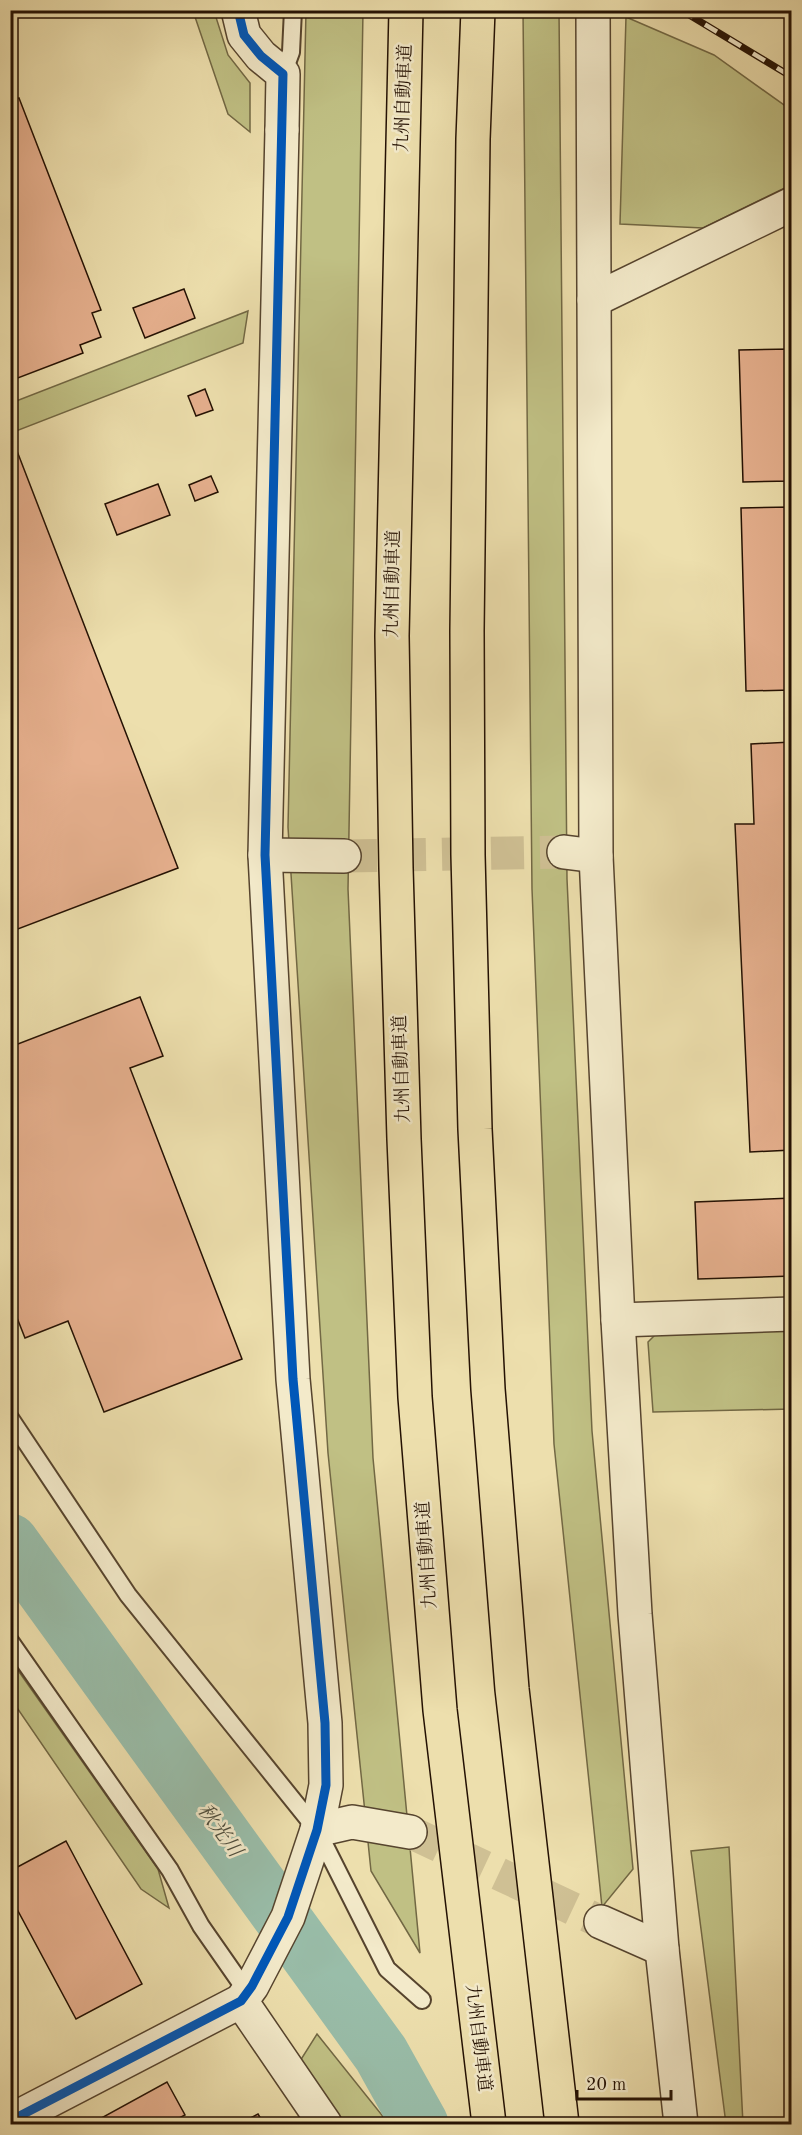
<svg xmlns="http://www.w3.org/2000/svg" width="802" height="2135" font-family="'Old Standard TT','Noto Serif JP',serif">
	<rect width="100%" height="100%" fill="#eddfad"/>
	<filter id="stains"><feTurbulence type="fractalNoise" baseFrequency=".00333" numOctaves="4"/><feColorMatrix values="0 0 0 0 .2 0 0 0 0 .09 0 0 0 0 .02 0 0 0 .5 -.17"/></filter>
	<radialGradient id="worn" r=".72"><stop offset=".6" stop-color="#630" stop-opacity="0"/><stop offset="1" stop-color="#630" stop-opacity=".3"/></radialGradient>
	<!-- green -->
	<g fill="#c0c084" stroke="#726844" stroke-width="1.5">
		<path d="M193 11H214L228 55 250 83V132L228 114Z"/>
		<path d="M306 11H363L348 889 373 1458 420 1953 371 1871 328 1453 288 827Z"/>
		<path d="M523 11H559L567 879 592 1431 633 1869 602 1907 554 1444 532 889Z"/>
		<path d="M626 17 714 55 791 110V185L703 228 620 224Z"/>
		<path d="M248 311 243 343 11 433V403Z"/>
		<path d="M791 1327V1409L653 1412 648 1342 659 1331Z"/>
		<path d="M10 1659 158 1869 169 1908 141 1889 11 1699Z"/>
		<path d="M729 1847 743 2124H726L691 1851Z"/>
		<path d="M317 2034 389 2124H337L300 2061Z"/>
	</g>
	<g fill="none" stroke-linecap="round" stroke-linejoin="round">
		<!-- river -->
		<path stroke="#99bda9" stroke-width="57" d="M10 1542 381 2054 420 2124"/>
	</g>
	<!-- building -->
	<g fill="#e6b08e" stroke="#241103" stroke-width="1.5">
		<path d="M262 10H280V15L261 13Z"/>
		<path d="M19 98 101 310 92 313 101 337 80 345 83 353 10 381V101Z"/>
		<path d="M184 289 195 318 145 338 133 308Z"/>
		<path d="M792 349V481L743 482 739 350Z"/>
		<path d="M205 389 213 410 196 416 188 396Z"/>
		<path d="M17 451 178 868 10 932V453Z"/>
		<path d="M211 476 218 492 195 501 189 485Z"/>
		<path d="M158 484 170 515 117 535 105 504Z"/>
		<path d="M792 507V690L746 691 741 508Z"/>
		<path d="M792 742V1150L750 1152 735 824H754L751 744Z"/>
		<path d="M140 997 163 1056 130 1068 242 1359 104 1412 68 1321 25 1338 10 1300V1047Z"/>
		<path d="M792 1198V1276L698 1279 695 1202Z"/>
		<path d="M66 1841 142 1984 76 2019 10 1896V1871Z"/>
		<path d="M167 2082 185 2115 168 2124H95L94 2122Z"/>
		<path d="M258 2114 264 2124H239Z"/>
	</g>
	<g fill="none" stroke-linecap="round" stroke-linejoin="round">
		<!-- minor-tunnel -->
		<g stroke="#cfc094" stroke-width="33" stroke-dasharray="33 16" stroke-linecap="butt">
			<path d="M344 856 564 852"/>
			<path d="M410 1832 601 1922"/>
		</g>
		<defs>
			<g id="service">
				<path d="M283 74 291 52 293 10"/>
				<path d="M10 1418 128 1595 317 1830 387 1969 422 2000"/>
				<path d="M10 1641 170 1870 201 1926 247 1992"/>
			</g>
			<g id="minor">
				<path d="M238 10 244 35 261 56 283 74 282 130"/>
				<path d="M594 300 792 204"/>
				<path d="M564 852 596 856"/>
				<path d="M265 855 344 856"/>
				<path d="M618 1320 792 1314"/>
				<path d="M317 1830 352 1822 410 1832"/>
				<path d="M601 1922 662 1949"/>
				<path d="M241 2001 325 2124"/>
			</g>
			<g id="tertiary">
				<path d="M593 10 596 856 618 1320 635 1614 662 1949 681 2124"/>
				<path d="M10 2121 241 2001 252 1986 288 1917 317 1830 326 1785 325 1723 293 1379 265 855 282 130"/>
			</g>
			<g id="motorway">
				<path d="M406 10 392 636 396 868 404 1139 415 1397 440 1710 489 2124"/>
				<path d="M478 10 473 139 467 631 468 855 475 1129 488 1389 512 1689 562 2124"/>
			</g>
		</defs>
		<!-- service casing -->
		<use href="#service" stroke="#56442e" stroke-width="20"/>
		<!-- minor casing -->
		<use href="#minor" stroke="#56442e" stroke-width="36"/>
		<!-- tertiary casing -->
		<use href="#tertiary" stroke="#56442e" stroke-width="36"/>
		<!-- motorway casing -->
		<use href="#motorway" stroke="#241103" stroke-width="36"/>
		<!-- service -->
		<use href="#service" stroke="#f3eaca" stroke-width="16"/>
		<!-- minor -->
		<use href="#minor" stroke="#f3eaca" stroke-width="33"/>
		<!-- tertiary -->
		<use href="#tertiary" stroke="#f3eaca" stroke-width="33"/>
		<!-- motorway -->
		<use href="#motorway" stroke="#eddfad" stroke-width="33"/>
		<defs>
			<path id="rail" d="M681 10 792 77"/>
		</defs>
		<!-- rail casing -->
		<use href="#rail" stroke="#241103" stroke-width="7"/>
		<!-- rail -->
		<use href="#rail" stroke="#f3eaca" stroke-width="4.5" stroke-dasharray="14" stroke-linecap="butt"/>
		<defs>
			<path id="cycleway" d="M10 2121 241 2001 252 1986 288 1917 317 1830 326 1785 325 1723 293 1379 265 855 283 74 261 56 244 35 238 10"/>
		</defs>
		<!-- cycleway casing -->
		<use href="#cycleway" stroke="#f3eaca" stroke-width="13"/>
		<!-- cycleway -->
		<use href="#cycleway" stroke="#0057b8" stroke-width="9"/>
	</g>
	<g text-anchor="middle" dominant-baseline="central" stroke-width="5" stroke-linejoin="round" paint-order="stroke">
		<!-- street labels -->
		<g font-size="18" fill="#241103" stroke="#f3eaca">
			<text transform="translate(404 98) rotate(-88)">九州自動車道</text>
			<text transform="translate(393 584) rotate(-89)">九州自動車道</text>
			<text transform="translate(402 1069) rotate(-92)">九州自動車道</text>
			<text transform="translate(427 1555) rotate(-94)">九州自動車道</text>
			<text transform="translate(478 2038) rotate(83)">九州自動車道</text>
		</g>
		<!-- water labels -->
		<g font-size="20" font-style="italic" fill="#4d4d3d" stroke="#f3eaca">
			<text transform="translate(219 1831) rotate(54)">秋光川</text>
		</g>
	</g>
	<!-- margin -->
	<rect width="802" height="2135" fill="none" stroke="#eddfad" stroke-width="36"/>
	<rect x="12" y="12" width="778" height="2111" fill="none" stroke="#241103" stroke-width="3"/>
	<rect x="18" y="18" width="766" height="2099" fill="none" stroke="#241103" stroke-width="1.5"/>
	<!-- scale -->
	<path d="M577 2090v9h94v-9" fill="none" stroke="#241103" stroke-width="3"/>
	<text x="586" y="2090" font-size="18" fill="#241103" stroke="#f3eaca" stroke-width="4.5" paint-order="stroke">20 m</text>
	<rect width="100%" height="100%" filter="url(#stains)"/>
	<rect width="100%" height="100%" fill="url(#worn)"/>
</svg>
